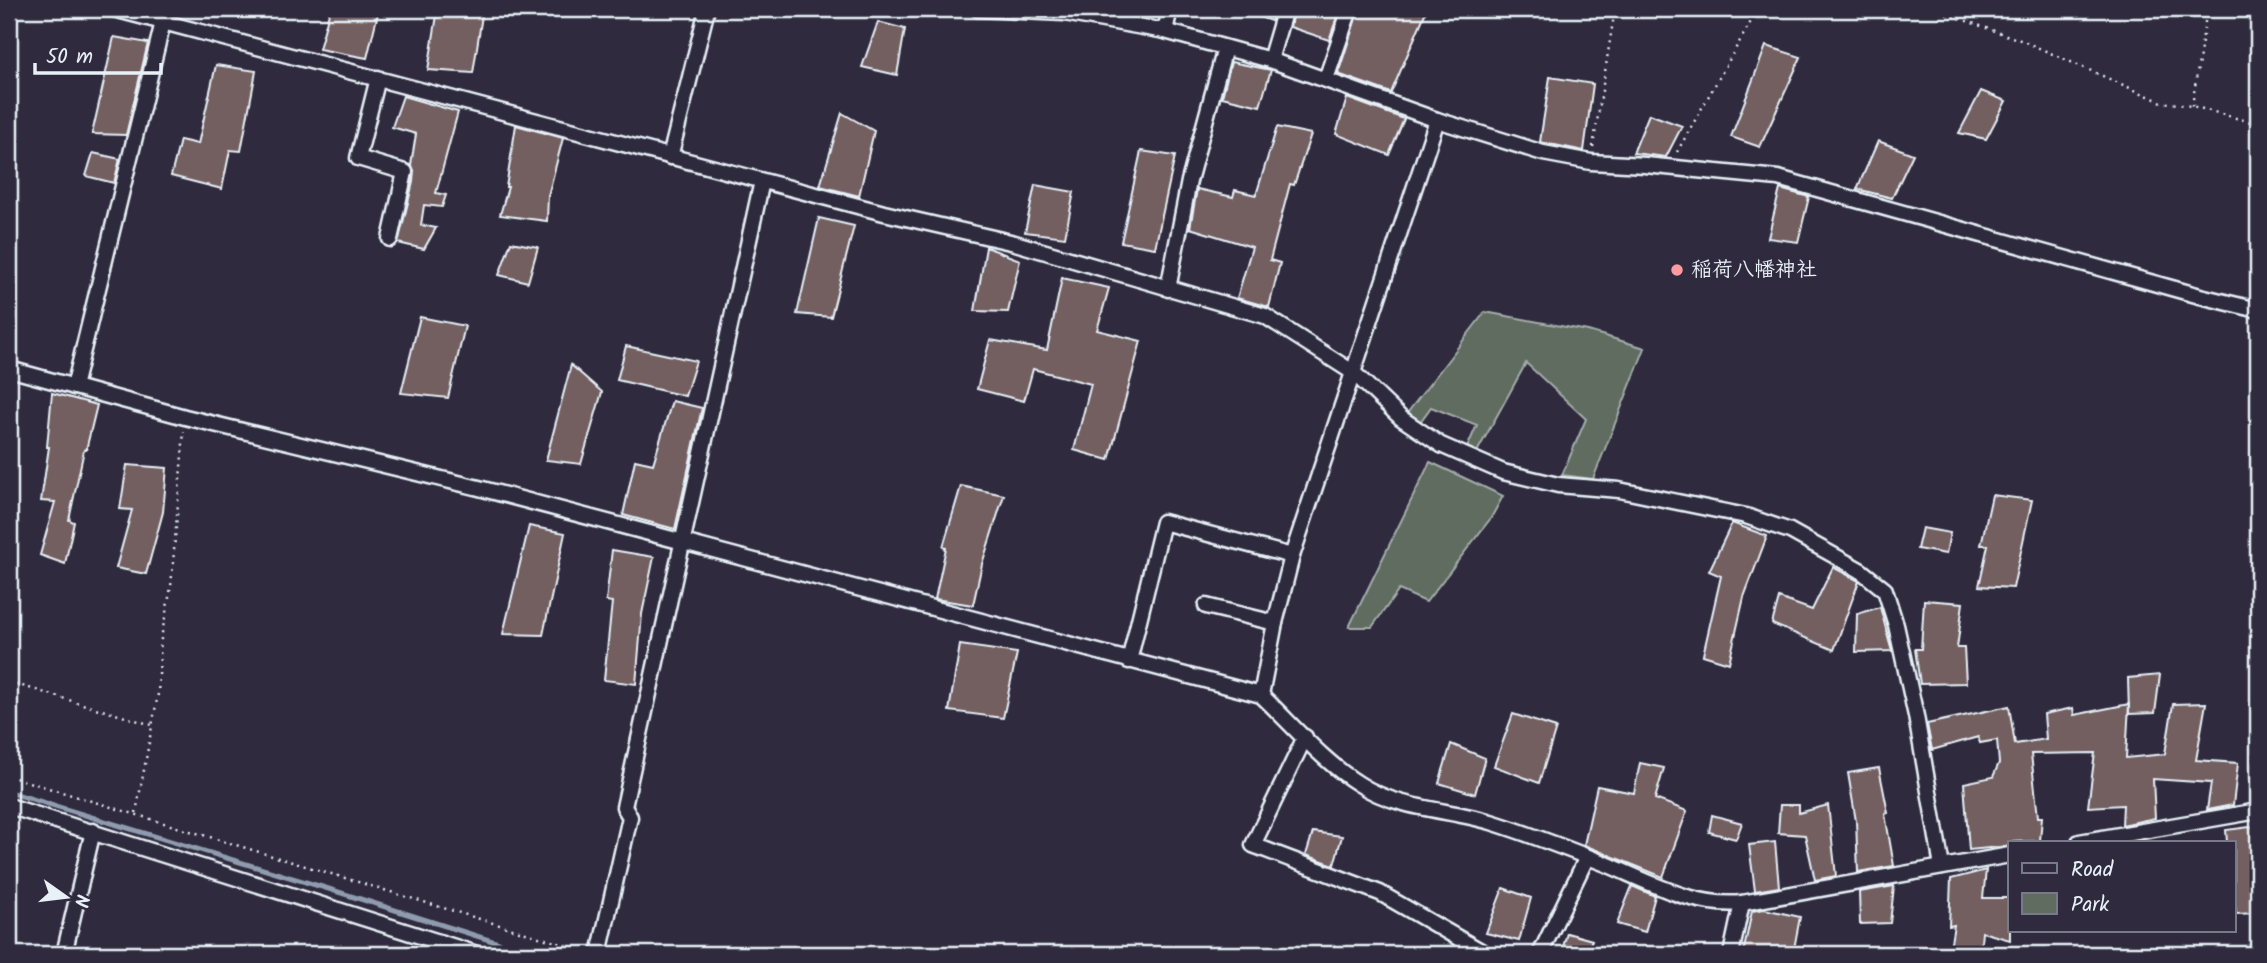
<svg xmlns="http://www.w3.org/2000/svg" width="2267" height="963" font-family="Kalam,'Klee One',sans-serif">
	<rect width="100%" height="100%" fill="#2f2a3d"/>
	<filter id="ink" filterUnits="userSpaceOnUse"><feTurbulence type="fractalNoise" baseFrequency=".0143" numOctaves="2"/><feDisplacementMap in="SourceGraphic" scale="14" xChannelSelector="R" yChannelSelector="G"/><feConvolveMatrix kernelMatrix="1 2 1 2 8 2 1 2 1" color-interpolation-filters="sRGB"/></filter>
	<g filter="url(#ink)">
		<!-- green -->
		<g fill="#616c60" stroke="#a4aeac" stroke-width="2">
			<path d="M1485 312 1588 331 1645 348 1593 479 1562 475 1586 419 1526 363 1477 452 1467 448 1477 425 1431 407 1420 422 1408 412Z"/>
			<path d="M1430 462 1503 496 1491 518 1426 602 1399 590 1372 627H1349Z"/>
		</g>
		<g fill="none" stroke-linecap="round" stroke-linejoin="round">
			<!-- stream -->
			<path stroke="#8f9caf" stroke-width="5" d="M9 792 332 890 533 954"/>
		</g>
		<!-- building -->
		<g fill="#735e60" stroke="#e8f1f8" stroke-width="2">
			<path d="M330 9H379L367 58 319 49Z"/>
			<path d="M438 9H483L473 73 428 70Z"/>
			<path d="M1243 9H1275L1271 21 1242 11Z"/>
			<path d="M1294 9H1340L1329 40 1290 27Z"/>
			<path d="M1359 9H1427L1391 93 1338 74Z"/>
			<path d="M878 22 905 29 897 75 862 67Z"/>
			<path d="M114 37 148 43 126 135 92 134Z"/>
			<path d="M1766 46 1801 57 1760 147 1731 137Z"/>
			<path d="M1231 62 1271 70 1260 106 1222 97Z"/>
			<path d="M216 65 256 71 241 151 230 150 222 189 171 176 180 140 198 144Z"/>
			<path d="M1550 77 1593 84 1584 151 1540 142Z"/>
			<path d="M1981 91 2006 101 1986 139 1959 133Z"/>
			<path d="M403 96 458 112 436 193 446 195 442 207 424 205 421 225 436 228 424 249 398 243 413 182 414 170 411 165 416 134 392 127Z"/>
			<path d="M1347 98 1404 119 1389 155 1336 134Z"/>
			<path d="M842 113 874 131 859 196 820 186Z"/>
			<path d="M1649 114 1682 126 1666 157 1633 153Z"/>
			<path d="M516 125 563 138 548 196 547 221 500 215 508 187H506Z"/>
			<path d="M1277 127 1311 134 1294 185 1290 184 1270 260 1280 263 1269 307 1237 298 1252 247 1190 228 1197 189 1233 197 1235 190 1256 195Z"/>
			<path d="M1878 141 1913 154 1892 198 1857 189Z"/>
			<path d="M1141 151 1175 156 1155 248 1121 242Z"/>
			<path d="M93 153 120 159 114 183 86 176Z"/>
			<path d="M1035 185 1074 192 1065 237 1025 232Z"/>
			<path d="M1780 189 1809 197 1798 242 1768 238Z"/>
			<path d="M819 218 854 226 831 317 797 314Z"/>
			<path d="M511 242 538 247 528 282 499 275Z"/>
			<path d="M986 247 1020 260 1008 312 975 311Z"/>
			<path d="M1062 278 1109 288 1097 330 1141 341 1109 460 1074 450 1091 384 1033 369 1024 401 977 389 990 340 1047 350Z"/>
			<path d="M420 317 465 326 448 398 401 393Z"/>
			<path d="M626 346 696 361 685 396 617 380Z"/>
			<path d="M571 365 602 392 581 464 546 460Z"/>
			<path d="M52 393 97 405 86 450H84L69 520 74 522 65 564 40 555 55 502 41 501 49 447H47Z"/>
			<path d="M672 401 702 408 675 529 623 515 635 460 653 464Z"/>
			<path d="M127 465 167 468 163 512 146 574 116 568 132 510 120 509Z"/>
			<path d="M961 486 1004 495 982 564 973 605 935 599 946 548 943 547Z"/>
			<path d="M1992 495 2032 500 2013 588 1979 586 1988 545H1981Z"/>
			<path d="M1732 523 1767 536 1744 597 1729 663 1703 655 1721 576 1709 571Z"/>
			<path d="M529 526 565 533 543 635 503 634Z"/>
			<path d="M1922 528 1950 533 1946 554 1917 549Z"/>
			<path d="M612 550 654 557 642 614 636 684 604 680 612 602 606 601Z"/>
			<path d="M1833 567 1859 581 1834 650 1772 624 1779 598 1812 610Z"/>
			<path d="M1924 600 1963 603 1957 648H1964L1966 683 1920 684 1915 649H1921Z"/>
			<path d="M1880 607 1892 651 1856 652 1857 614Z"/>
			<path d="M960 645 1017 653 1003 718 949 711Z"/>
			<path d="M2160 675 2155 713 2129 714 2128 678Z"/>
			<path d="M2206 703 2196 760 2238 763 2233 805 2207 810 2211 783 2153 779 2155 818 2122 825 2123 805 2088 807 2095 753 2031 754 2038 817H2042L2040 841 2010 842V846L1969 850 1964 783 1993 777 1999 763 1997 740 1980 743 1978 737 1932 750 1927 724 2009 706 2015 744 2046 739 2044 714 2073 708 2074 715 2129 704 2126 758 2165 754 2173 704Z"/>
			<path d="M1513 714 1556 728 1539 783 1494 766Z"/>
			<path d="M1451 744 1485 758 1475 794 1439 783Z"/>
			<path d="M1640 763 1664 768 1655 799 1687 811 1663 877 1584 845 1597 786 1634 793Z"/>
			<path d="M1879 768 1888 813 1885 814 1894 866 1858 872 1856 821 1848 773Z"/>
			<path d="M1780 805H1799V813L1828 805 1836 876 1815 880 1805 835 1778 833Z"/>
			<path d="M1712 815 1742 823 1736 839 1709 832Z"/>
			<path d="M2258 826V913L2236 914 2234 894V842H2227L2226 830Z"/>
			<path d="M1313 832 1342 836 1334 865 1306 855Z"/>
			<path d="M1775 842 1779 887 1755 891 1749 845Z"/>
			<path d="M1986 870 1983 898H2010V940L1982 932 1980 954H1949L1954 925 1949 926 1951 879Z"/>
			<path d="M1632 886 1655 896 1645 932 1617 924Z"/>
			<path d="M1894 886 1890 923 1860 924 1859 892Z"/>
			<path d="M1503 888 1531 898 1519 941 1486 933Z"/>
			<path d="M1764 909 1800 917 1793 954H1743L1752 911Z"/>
			<path d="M1567 933 1592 940 1586 954H1561Z"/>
		</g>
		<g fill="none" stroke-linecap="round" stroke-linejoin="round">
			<defs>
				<g id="minor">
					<path d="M114 9 884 213 1015 243 1265 316 1354 373 1401 418 1441 445 1503 472 1558 485 1619 490 1746 516 1790 531 1860 570 1885 590 1896 625 1916 716 1942 867"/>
					<path d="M978 9 1064 13 1165 31 1270 60 1437 120 1543 153 1591 162 1645 165 1778 178 2200 296 2258 310"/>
					<path d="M1165 31 1170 9"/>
					<path d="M1270 60 1285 9"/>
					<path d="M378 78 358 158 405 172 390 239"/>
					<path d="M1326 79 1350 9"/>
					<path d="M670 157 707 9"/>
					<path d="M1168 289 1189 181 1225 48"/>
					<path d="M9 369 185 417 479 488 1261 695C1293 725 1322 761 1359 784 1399 810 1448 809 1491 822 1530 834 1568 849 1606 864 1649 882 1695 908 1742 903"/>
					<path d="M74 387 163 22"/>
					<path d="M1206 606 1275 623"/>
					<path d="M1129 661 1163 522 1292 556"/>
					<path d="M1261 695 1275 623 1292 556 1437 120"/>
					<path d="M1305 737 1253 845 1380 893 1486 954"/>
					<path d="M9 806 477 954"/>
					<path d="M2079 842 2258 811"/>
					<path d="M64 954 93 831"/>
					<path d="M599 954 630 817 624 807 762 181"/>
					<path d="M1540 954 1587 857"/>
					<path d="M1731 954 1742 903 2010 855"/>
				</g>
			</defs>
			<!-- minor casing -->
			<use href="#minor" stroke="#e8f1f8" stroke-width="19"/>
			<!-- path -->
			<g stroke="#e8f1f8" stroke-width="2.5" stroke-dasharray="2 5" stroke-linecap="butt">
				<path d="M1933 9 2023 41 2162 102 2192 106 2258 124"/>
				<path d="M2192 106 2207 9"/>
				<path d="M1593 147 1615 9"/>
				<path d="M1677 152 1758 9"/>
				<path d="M9 682 152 725"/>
				<path d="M9 776 585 951"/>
				<path d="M136 813 158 694 161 638 171 587 184 431"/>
			</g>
			<!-- minor -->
			<use href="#minor" stroke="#2f2a3d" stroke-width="14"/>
		</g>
	</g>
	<!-- markers -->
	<circle fill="#ff9aa2" stroke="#2f2a3d" stroke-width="2.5" cx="1677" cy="270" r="7"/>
	<g text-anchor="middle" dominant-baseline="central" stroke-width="6" stroke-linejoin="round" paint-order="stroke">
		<!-- poi labels -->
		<g font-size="21" font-weight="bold" fill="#e8f1f8" stroke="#2f2a3d" text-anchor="start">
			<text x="1691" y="270">稲荷八幡神社</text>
		</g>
	</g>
	<!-- margin -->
	<rect width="2267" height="963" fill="none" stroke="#2f2a3d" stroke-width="35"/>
	<rect x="18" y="18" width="2232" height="928" fill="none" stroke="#e8f1f8" stroke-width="2.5" filter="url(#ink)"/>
	<!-- legend -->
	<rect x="2008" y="841" width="228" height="91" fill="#2f2a3d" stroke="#797a88" stroke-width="2"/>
	<rect x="2022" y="863" width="35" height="10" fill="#2f2a3d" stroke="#797a88" stroke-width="2"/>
	<text x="2071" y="876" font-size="21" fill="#e8f1f8">Road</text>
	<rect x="2022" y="893" width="35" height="21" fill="#616c60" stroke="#797a88" stroke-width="2"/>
	<text x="2071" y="911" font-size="21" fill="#e8f1f8">Park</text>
	<!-- north arrow -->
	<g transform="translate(66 897) rotate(104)" stroke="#2f2a3d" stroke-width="5" paint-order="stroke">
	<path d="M0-5L12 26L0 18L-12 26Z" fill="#e8f1f8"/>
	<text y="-10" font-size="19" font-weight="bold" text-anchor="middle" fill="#e8f1f8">N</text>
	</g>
	<!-- scale -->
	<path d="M35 63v10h126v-10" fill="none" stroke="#e8f1f8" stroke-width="3.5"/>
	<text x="46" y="63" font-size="21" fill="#e8f1f8" stroke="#2f2a3d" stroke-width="5" paint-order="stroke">50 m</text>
</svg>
